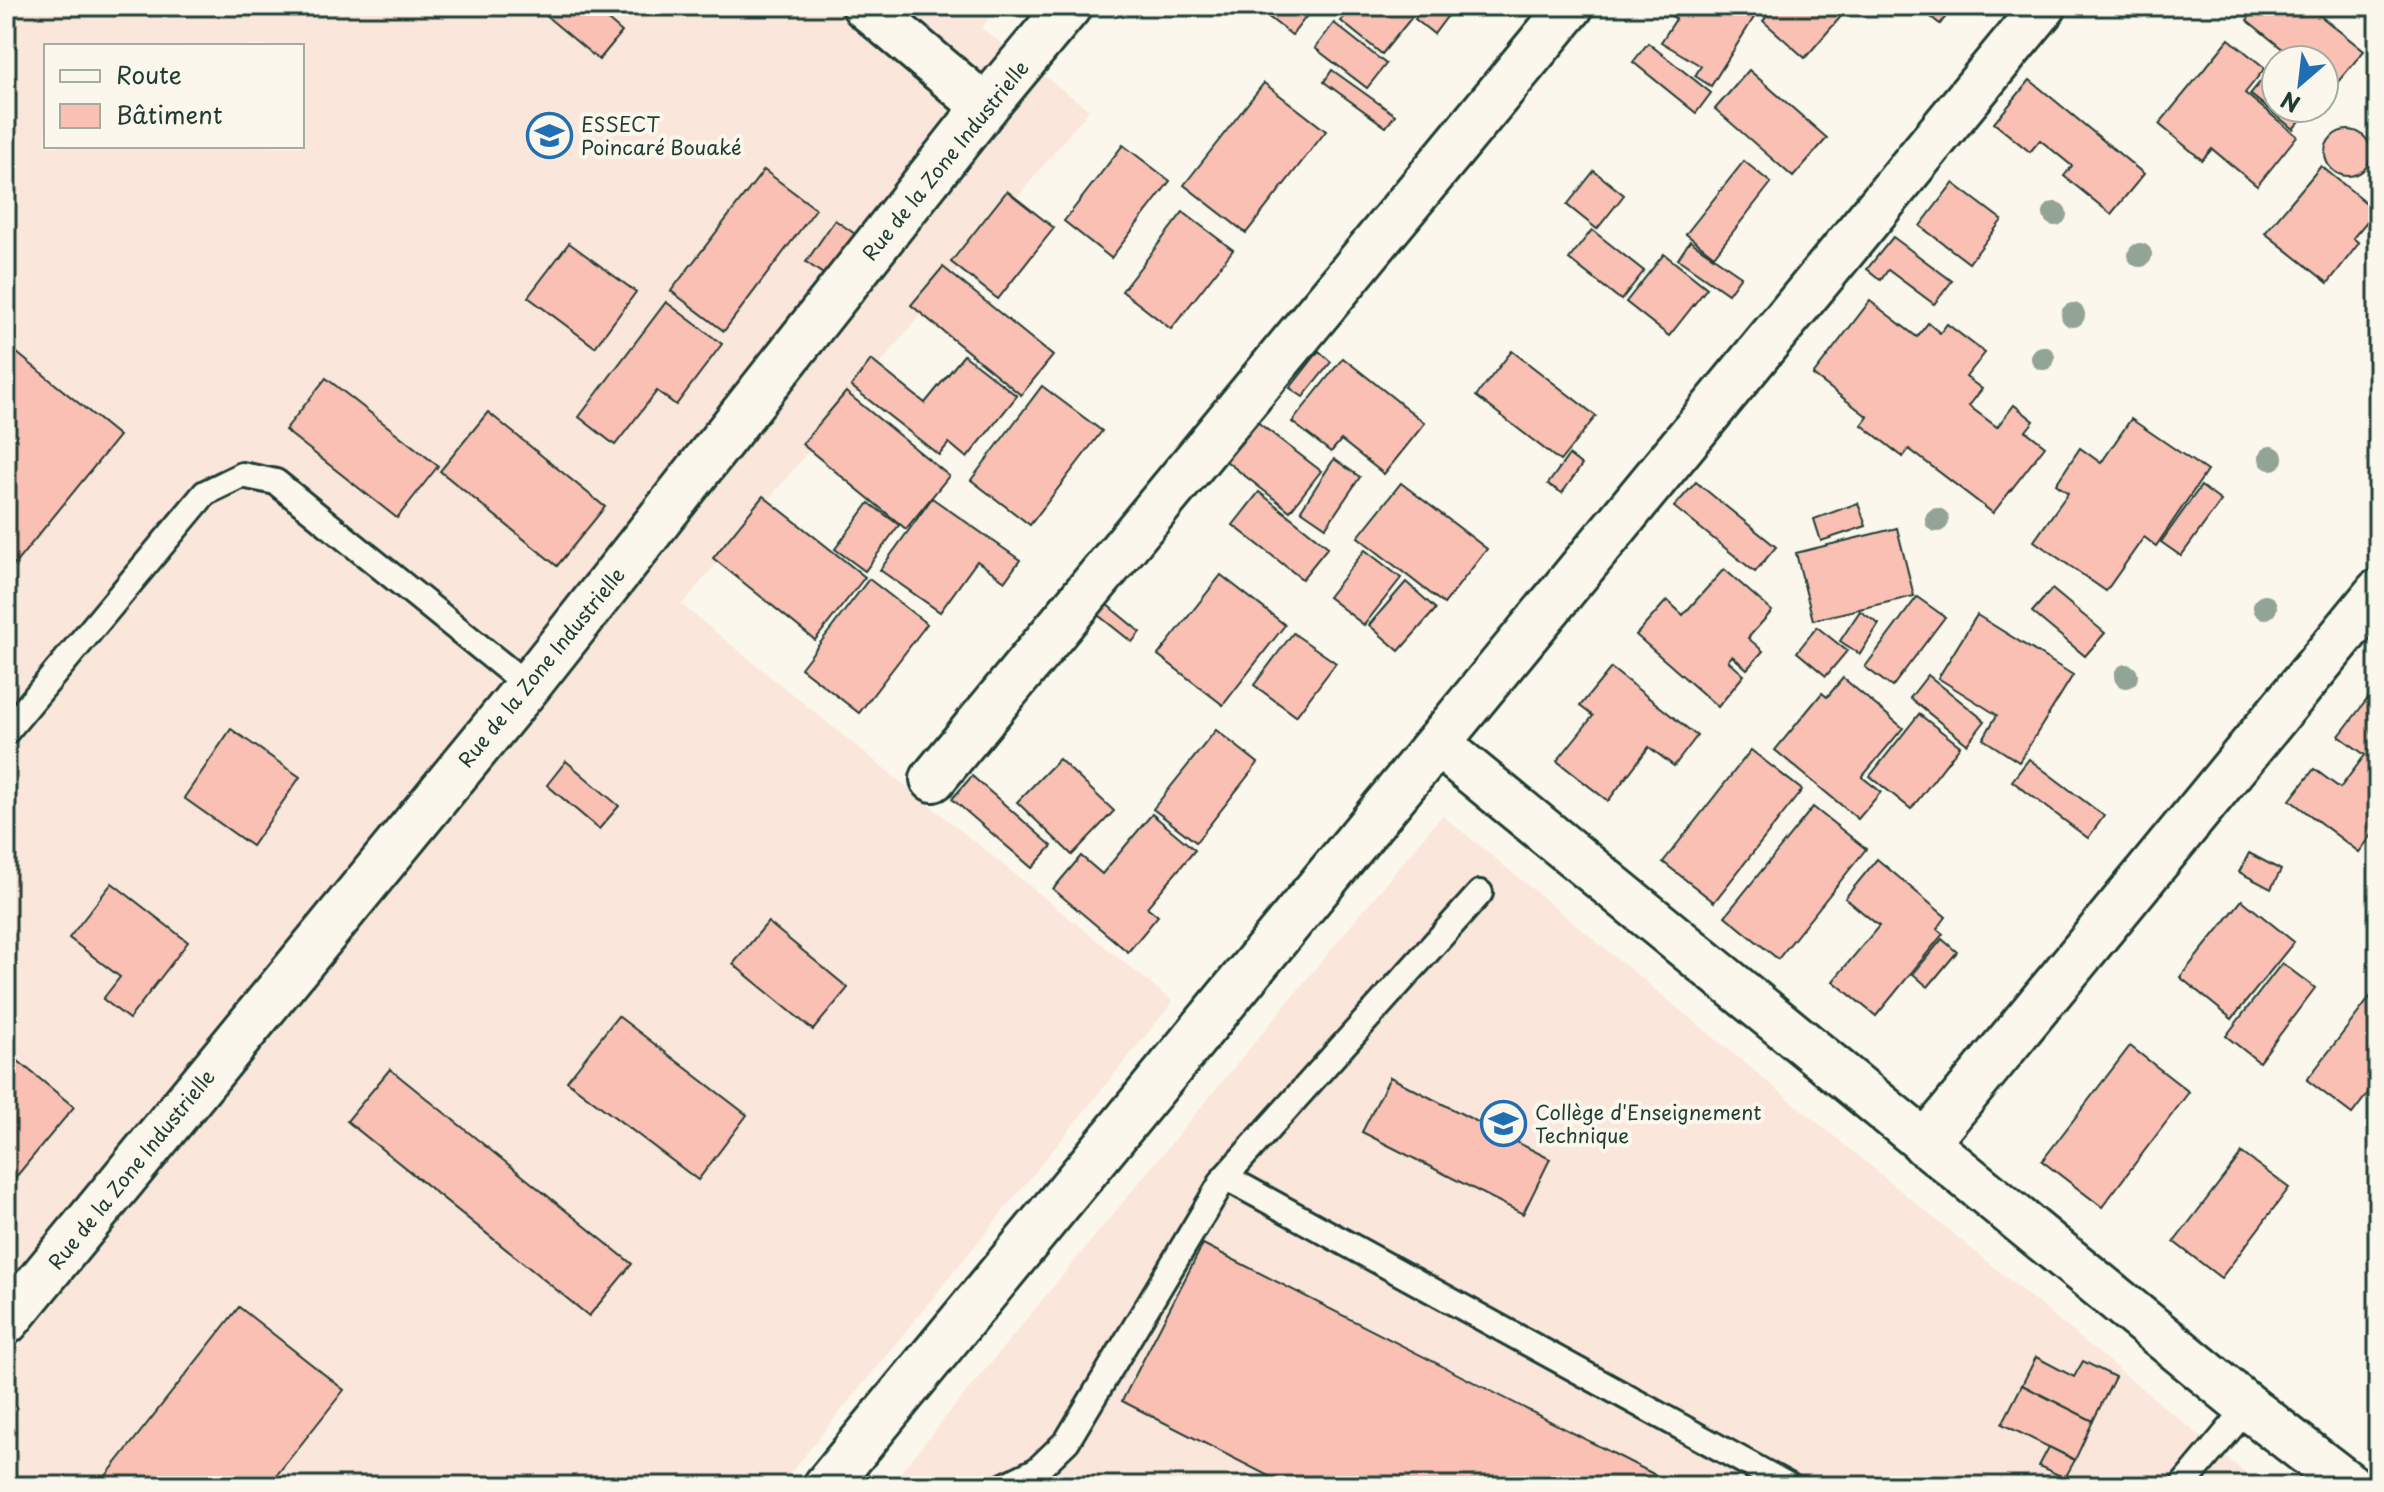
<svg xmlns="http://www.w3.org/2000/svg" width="2384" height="1492" font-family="'Playpen Sans',sans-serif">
	<rect width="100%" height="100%" fill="#fbf7ec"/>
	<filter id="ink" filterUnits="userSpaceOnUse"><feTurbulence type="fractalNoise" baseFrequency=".0125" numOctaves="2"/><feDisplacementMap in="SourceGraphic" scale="16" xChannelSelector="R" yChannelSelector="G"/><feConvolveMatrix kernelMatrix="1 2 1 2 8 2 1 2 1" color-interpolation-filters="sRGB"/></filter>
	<g filter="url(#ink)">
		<!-- built -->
		<g fill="#fbe6db" fill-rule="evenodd">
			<path d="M6 6H999L981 28 1089 110 682 605 1173 1002 780 1486H6ZM46 46H302V146H46Z"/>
			<path d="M1442 815 2261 1486H889Z"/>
		</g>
		<!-- building -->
		<g fill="#fbc0b4" stroke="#1f3d34" stroke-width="2">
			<path d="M543 6H620L608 20 622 32 599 60 539 10Z"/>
			<path d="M1254 6H1307L1312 9 1292 35Z"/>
			<path d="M1352 6H1421L1382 54 1341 21Z"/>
			<path d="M1424 6H1455L1434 34 1415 19Z"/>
			<path d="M1656 6H1750L1758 11 1711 86 1695 76 1701 66 1661 42 1676 19Z"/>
			<path d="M1776 6H1850L1805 58 1763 21Z"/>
			<path d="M1917 6H1954L1940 24Z"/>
			<path d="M2258 6H2308L2364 51 2331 90 2324 83V60H2296L2247 20Z"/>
			<path d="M1334 23 1386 64 1367 88 1315 48Z"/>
			<path d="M2229 39 2265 68 2245 93 2297 136 2257 186 2212 149 2202 160 2159 124Z"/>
			<path d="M1648 43 1711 93 1696 113 1633 62Z"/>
			<path d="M2271 69 2276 73V108H2311L2293 129 2250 94Z"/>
			<path d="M1332 70 1395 115 1386 127 1324 82Z"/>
			<path d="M1749 70 1827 138 1793 177 1715 109Z"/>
			<path d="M2030 80 2144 174 2111 214 2064 176 2072 166 2040 140 2030 152 1994 123Z"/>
			<path d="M1264 83 1326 131 1246 233 1184 185Z"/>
			<circle cx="2348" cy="153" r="23"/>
			<path d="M1123 145 1170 181 1111 258 1064 221Z"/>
			<path d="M1744 161 1771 183 1714 256 1686 234Z"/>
			<path d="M2321 166 2376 211 2353 238 2359 243 2328 283 2265 233Z"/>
			<path d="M764 170 816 209 724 331 671 291Z"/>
			<path d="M1594 171 1624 195 1597 229 1567 205Z"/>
			<path d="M1953 183 2002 220 1969 263 1920 226Z"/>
			<path d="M1007 191 1054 228 998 299 951 262Z"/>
			<path d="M1183 212 1233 250 1171 329 1122 291Z"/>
			<path d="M835 220 855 234 826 276 806 262Z"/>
			<path d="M1592 230 1644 271 1621 300 1569 259Z"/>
			<path d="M1893 237 1952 281 1934 304 1888 270 1881 280 1867 269Z"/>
			<path d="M1690 241 1741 276 1728 294 1678 259Z"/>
			<path d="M569 243 636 292 595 347 528 297Z"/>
			<path d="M1664 254 1707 288 1669 336 1626 302Z"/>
			<path d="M943 267 1053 356 1021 395 911 305Z"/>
			<path d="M1870 301 1917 337 1928 323 1940 333 1947 324 1985 353 1966 377 1982 389 1969 406 1997 427 2014 405 2034 421 2026 431 2045 446 1993 513 1909 449 1903 457 1862 425 1868 417 1813 375Z"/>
			<path d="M666 302 722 344 676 405 657 391 615 445 579 417Z"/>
			<path d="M6 344 119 436 6 575Z"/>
			<path d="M1319 351 1331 362 1303 397 1290 388Z"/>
			<path d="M1512 351 1596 416 1560 461 1476 396Z"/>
			<path d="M964 355 1017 396 967 458 949 443 939 455 851 386 871 360 925 403Z"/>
			<path d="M1343 358 1425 423 1384 474 1341 440 1331 452 1292 422Z"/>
			<path d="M326 378 438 466 397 518 285 430Z"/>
			<path d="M1042 386 1102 431 1030 525 971 480Z"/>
			<path d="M846 392 949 476 906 529 802 444Z"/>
			<path d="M488 412 605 507 557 566 440 471Z"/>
			<path d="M2131 419 2207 471 2156 546 2144 537 2106 591 2034 541 2068 493 2056 484 2080 448 2101 463Z"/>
			<path d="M1256 421 1321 471 1290 511 1226 461Z"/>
			<path d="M1569 455 1582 465 1562 493 1548 484Z"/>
			<path d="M1334 459 1360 477 1326 527 1301 510Z"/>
			<path d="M1696 482 1776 547 1755 572 1674 507Z"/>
			<path d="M1401 483 1487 549 1444 604 1358 537Z"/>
			<path d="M2201 486 2221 501 2181 556 2161 542Z"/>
			<path d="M1259 492 1328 547 1302 579 1233 525Z"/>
			<path d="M763 496 865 577 815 640 713 558Z"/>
			<path d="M932 498 1020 560 1005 581 977 561 940 612 880 570Z"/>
			<path d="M869 503 899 525 865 571 835 549Z"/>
			<path d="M1858 503 1866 526 1821 541 1814 519Z"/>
			<path d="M1897 528 1914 596 1813 620 1796 553Z"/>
			<path d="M1365 550 1401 578 1364 625 1328 597Z"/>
			<path d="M1724 569 1772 611 1748 638 1763 651 1747 669 1732 656 1728 661 1744 675 1718 707 1636 635 1667 600 1683 615Z"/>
			<path d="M1221 575 1285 625 1223 705 1158 655Z"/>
			<path d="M869 579 927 624 859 713 801 668Z"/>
			<path d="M1406 582 1436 609 1399 651 1369 625Z"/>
			<path d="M2052 589 2105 633 2085 656 2032 612Z"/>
			<path d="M1917 597 1945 617 1892 687 1865 667Z"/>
			<path d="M1106 604 1140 632 1132 642 1098 615Z"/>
			<path d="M1860 611 1879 624 1860 654 1840 641Z"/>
			<path d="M1977 615 2073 675 2019 762 1983 739 1997 715 1938 678Z"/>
			<path d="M1817 627 1847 651 1826 676 1797 652Z"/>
			<path d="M1293 633 1336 663 1296 716 1254 685Z"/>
			<path d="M1611 668 1697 736 1674 766 1649 747 1608 801 1557 761 1593 716 1580 706Z"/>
			<path d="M1928 675 1985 721 1967 744 1910 698Z"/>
			<path d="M1843 678 1903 728 1862 777 1881 792 1858 819 1775 750 1822 693 1827 697Z"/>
			<path d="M2376 688 2378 689V827L2359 852 2290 800 2314 769 2340 788 2365 755 2339 736Z"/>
			<path d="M1919 714 1960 746 1911 809 1870 776Z"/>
			<path d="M231 729 300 777 252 846 184 798Z"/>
			<path d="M1216 730 1258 763 1196 842 1153 809Z"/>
			<path d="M1751 750 1802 790 1714 902 1663 862Z"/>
			<path d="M1059 759 1114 811 1072 855 1017 802Z"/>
			<path d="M2029 759 2104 816 2088 838 2012 781Z"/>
			<path d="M566 761 619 806 599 829 547 785Z"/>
			<path d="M972 776 1052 846 1032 868 952 799Z"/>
			<path d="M1813 807 1866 849 1778 959 1725 916Z"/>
			<path d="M1152 814 1195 850 1147 907 1158 916 1128 952 1053 889 1081 856 1102 874Z"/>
			<path d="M2249 853 2281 870 2271 889 2239 872Z"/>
			<path d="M1877 859 1946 917 1937 929 1943 934 1876 1016 1833 981 1879 926 1845 898Z"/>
			<path d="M112 883 188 942 129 1019 103 999 120 977 69 938Z"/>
			<path d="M2242 900 2294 942 2232 1019 2180 977Z"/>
			<path d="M768 922 848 988 813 1030 733 964Z"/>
			<path d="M1942 939 1957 952 1928 987 1913 974Z"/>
			<path d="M2282 963 2315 988 2259 1062 2226 1036Z"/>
			<path d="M2378 987V1080L2352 1114 2307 1080Z"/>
			<path d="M618 1016 747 1115 698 1180 567 1081Z"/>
			<path d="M2130 1046 2189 1092 2102 1207 2042 1161Z"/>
			<path d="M6 1051 74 1107 6 1189Z"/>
			<path d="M390 1069 632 1264 589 1316 347 1121Z"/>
			<path d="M1390 1077 1550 1159 1523 1214 1362 1132Z"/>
			<path d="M2242 1153 2289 1188 2221 1278 2174 1242Z"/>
			<path d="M1203 1244 1677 1486H1288L1122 1401Z"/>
			<path d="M239 1307 344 1390 268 1486H98Z"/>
			<path d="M2036 1357 2074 1377 2083 1361 2115 1377 2093 1421 2022 1385Z"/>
			<path d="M2022 1385 2093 1421 2075 1460 2002 1424Z"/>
			<path d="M2049 1447 2075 1460 2065 1478 2039 1466Z"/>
		</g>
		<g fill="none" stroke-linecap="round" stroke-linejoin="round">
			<defs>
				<g id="service">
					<path d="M6 732 205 493 242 475 276 482 528 686"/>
					<path d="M1225 1177 1789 1486"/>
					<path d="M1004 1486 1037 1470 1067 1441 1225 1177 1480 893"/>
					<path d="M2182 1486 2248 1407"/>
				</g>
				<g id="minor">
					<path d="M865 6 985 107"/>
					<path d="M1438 744 2248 1407 2350 1486"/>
					<path d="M933 779 1571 6"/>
					<path d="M1925 1144 2378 592"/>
					<path d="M6 1322 528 686 985 107 1069 6"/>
					<path d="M826 1486 2044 6"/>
				</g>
			</defs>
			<!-- service casing -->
			<use href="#service" stroke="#1f3d34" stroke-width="30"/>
			<!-- minor casing -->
			<use href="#minor" stroke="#1f3d34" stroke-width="50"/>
			<!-- service -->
			<use href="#service" stroke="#fbf7ec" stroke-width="24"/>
			<!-- minor -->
			<use href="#minor" stroke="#fbf7ec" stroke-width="44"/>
		</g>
		<!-- trees -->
		<g fill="#91a495">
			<circle cx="2055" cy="214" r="12"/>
			<circle cx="2140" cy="255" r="12"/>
			<circle cx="2073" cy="315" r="12"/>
			<circle cx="2043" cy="358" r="12"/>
			<circle cx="2271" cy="458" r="12"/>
			<circle cx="1937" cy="520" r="12"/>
			<circle cx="2265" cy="607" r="12"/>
			<circle cx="2126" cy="676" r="12"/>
		</g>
	</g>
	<!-- icons -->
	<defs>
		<symbol id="university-ring" viewBox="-11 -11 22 22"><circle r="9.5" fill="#fbf7ec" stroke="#1f6fb2" stroke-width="1.5"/><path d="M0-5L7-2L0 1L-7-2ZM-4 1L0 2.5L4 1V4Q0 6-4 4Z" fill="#1f6fb2"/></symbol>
		<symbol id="school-ring" viewBox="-11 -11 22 22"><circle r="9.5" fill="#fbf7ec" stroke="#1f6fb2" stroke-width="1.5"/><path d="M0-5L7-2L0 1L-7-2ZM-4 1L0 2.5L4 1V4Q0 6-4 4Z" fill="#1f6fb2"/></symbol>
	</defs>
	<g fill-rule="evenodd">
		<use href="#university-ring" x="524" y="110" width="51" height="51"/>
		<use href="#school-ring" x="1478" y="1098" width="51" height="51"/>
	</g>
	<g text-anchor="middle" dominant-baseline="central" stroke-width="8" stroke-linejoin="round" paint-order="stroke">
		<!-- poi labels -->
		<g font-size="20" fill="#1f3d34" stroke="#fbf7ec" text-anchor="start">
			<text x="581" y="124">ESSECT<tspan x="581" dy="23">Poincaré Bouaké</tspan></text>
			<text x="1535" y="1112">Collège d'Enseignement<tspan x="1535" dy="23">Technique</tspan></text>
		</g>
		<!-- street labels -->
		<g font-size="20" fill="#1f3d34" stroke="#fbf7ec">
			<text transform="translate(945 160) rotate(-51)">Rue de la Zone Industrielle</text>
			<text transform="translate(541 667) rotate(-51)">Rue de la Zone Industrielle</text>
			<text transform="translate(131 1169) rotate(-51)">Rue de la Zone Industrielle</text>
		</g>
	</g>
	<!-- margin -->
	<rect width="2384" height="1492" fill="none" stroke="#fbf7ec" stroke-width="32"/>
	<rect x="16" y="16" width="2352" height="1460" fill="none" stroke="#1f3d34" stroke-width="3" filter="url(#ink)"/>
	<!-- legend -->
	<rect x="44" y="44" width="260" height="104" fill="#fbf7ec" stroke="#a3ada2" stroke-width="2"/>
	<rect x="60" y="70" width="40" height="12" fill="#fbf7ec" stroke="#a3ada2" stroke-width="2"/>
	<text x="116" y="84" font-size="24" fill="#1f3d34">Route</text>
	<rect x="60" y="104" width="40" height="24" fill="#fbc0b4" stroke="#a3ada2" stroke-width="2"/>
	<text x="116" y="124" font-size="24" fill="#1f3d34">Bâtiment</text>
	<!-- north arrow -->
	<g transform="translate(2300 84) rotate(208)"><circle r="38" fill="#fbf7ec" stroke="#a3ada2" stroke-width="2"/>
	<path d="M0-6L14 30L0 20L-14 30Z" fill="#1f6fb2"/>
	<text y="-12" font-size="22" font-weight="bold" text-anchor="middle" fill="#1f3d34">N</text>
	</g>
</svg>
